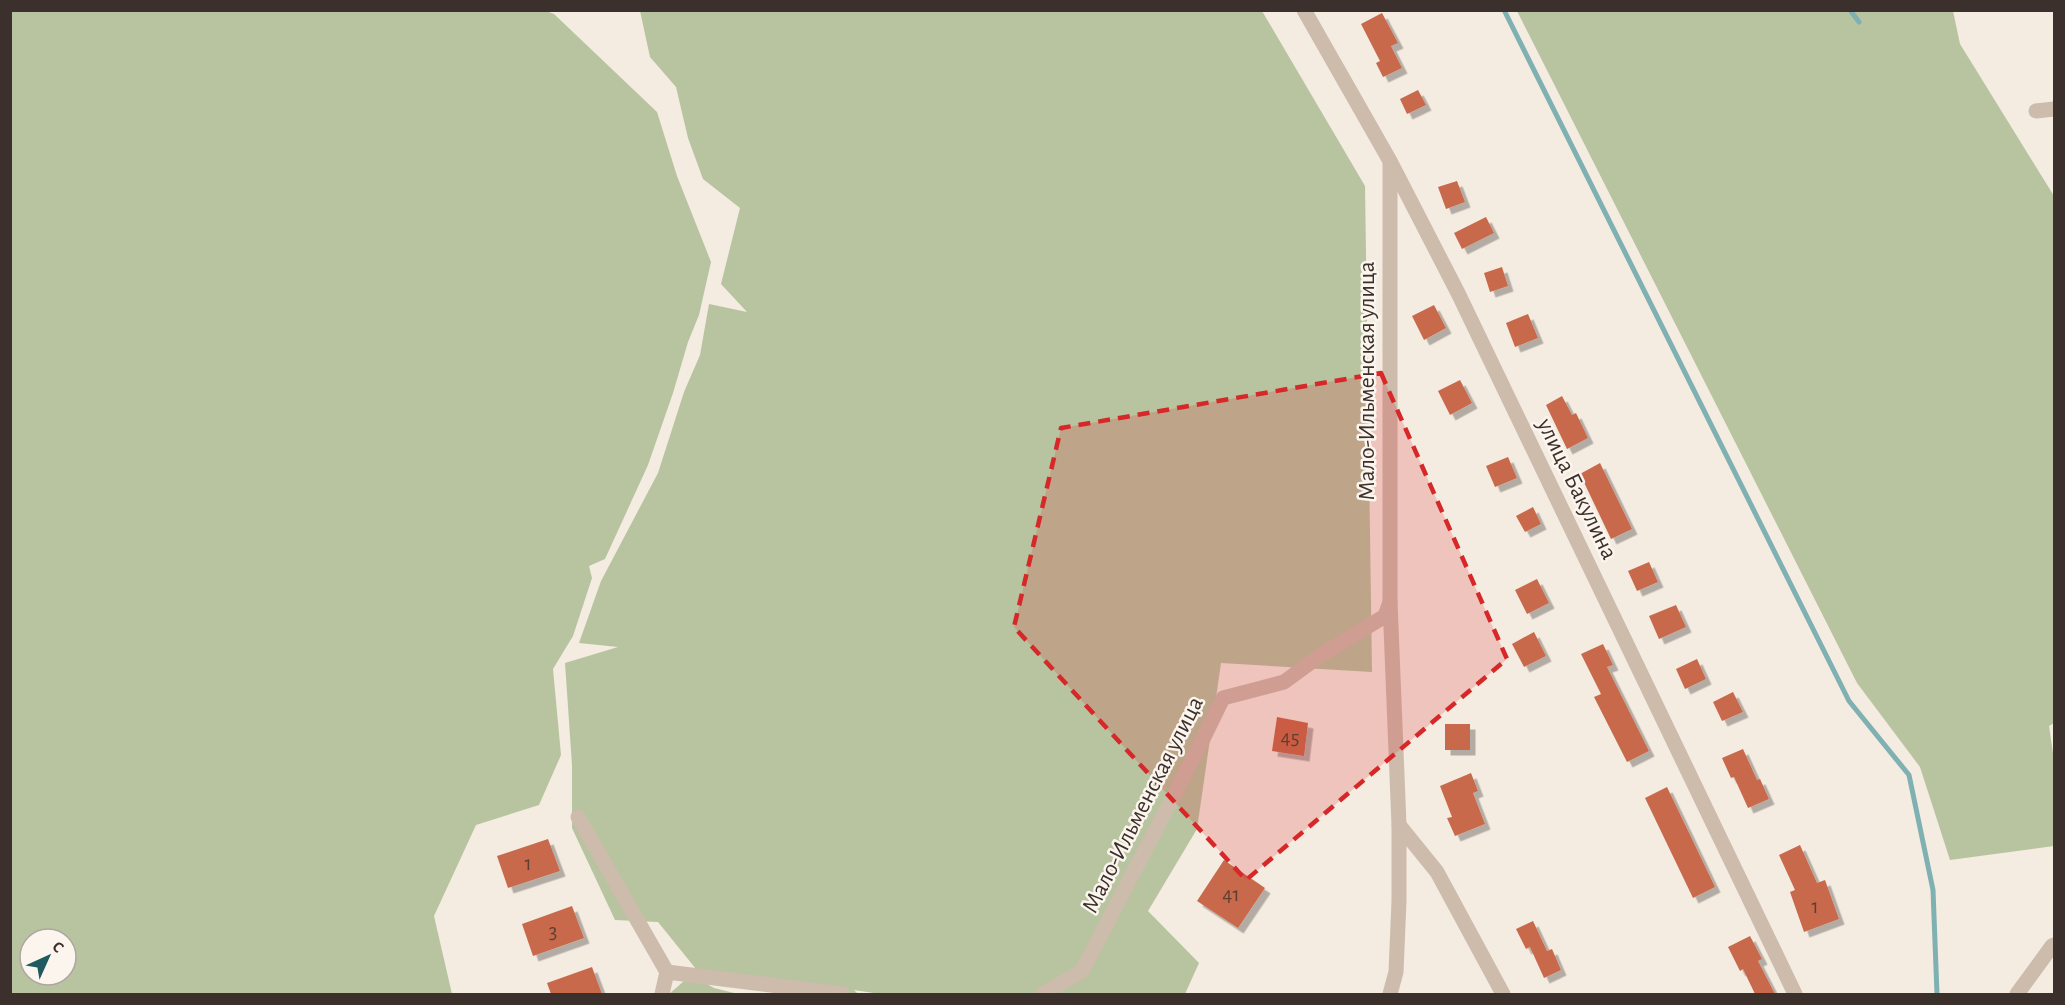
<svg xmlns="http://www.w3.org/2000/svg" width="2065" height="1005" font-family="'Alegreya Sans',sans-serif">
	<defs>
		<filter id="shadow"><feDropShadow dx="5.5" dy="5.5" stdDeviation="0" flood-color="#0004"/></filter>
	</defs>
	<rect width="100%" height="100%" fill="#f4ebe1"/>
	<!-- green -->
	<g fill="#b8c4a0" fill-rule="evenodd">
		<path d="M10 11H546L554 14 657 112 677 176 711 262 699 315 688 342 673 393 648 465 605 559 589 566 592 578 573 636 553 669 561 755 539 805 476 825 434 916 452 994H11ZM30 939H66V975H30Z"/>
		<path d="M640 11H1262L1365 186 1372 672 1221 663 1197 829 1148 911 1199 963 1185 994H880L854 990 858 994H792L696 969 658 922 615 920 572 828V765L565 663 618 647 579 643 601 581 658 473 684 392 700 355 709 304 747 312 721 284 740 208 703 179 688 138 676 87 650 57Z"/>
		<path d="M1517 11H1953L1960 44 2054 196V723L2049 726 2054 760V846L1950 860 1920 767 1857 683Z"/>
		<path d="M691 975 714 988 738 994H669Z"/>
	</g>
	<g fill="none" stroke-linecap="round" stroke-linejoin="round">
		<!-- stream -->
		<g stroke="#7fb0b2" stroke-width="5">
			<path d="M1504 10 1849 701 1909 775 1933 890 1937 994"/>
			<path d="M1850 10 1859 22"/>
		</g>
	</g>
	<!-- building -->
	<g fill="#c8694b" filter="url(#shadow)">
		<path d="M1382 13 1398 43 1391 46 1402 68 1383 77 1376 63 1380 61 1361 24Z"/>
		<path d="M1418 90 1426 105 1407 114 1400 99Z"/>
		<path d="M1457 181 1465 202 1446 209 1438 187Z"/>
		<path d="M1486 217 1494 233 1462 249 1454 233Z"/>
		<path d="M1502 267 1508 286 1490 292 1484 273Z"/>
		<path d="M1434 305 1446 328 1424 340 1412 316Z"/>
		<path d="M1528 314 1538 338 1515 347 1506 323Z"/>
		<path d="M1460 380 1472 403 1450 415 1438 391Z"/>
		<path d="M1562 396 1572 415 1576 413 1588 438 1567 449 1546 405Z"/>
		<path d="M1508 457 1517 478 1495 487 1486 466Z"/>
		<path d="M1600 463 1632 529 1611 539 1580 474Z"/>
		<path d="M1533 507 1541 524 1525 532 1516 516Z"/>
		<path d="M1649 562 1658 582 1637 591 1628 571Z"/>
		<path d="M1537 579 1549 603 1527 614 1515 590Z"/>
		<path d="M1676 605 1686 627 1659 639 1649 616Z"/>
		<path d="M1534 632 1546 656 1524 667 1512 644Z"/>
		<path d="M1603 644 1613 665 1607 667 1649 751 1627 762 1594 697 1601 694 1581 654Z"/>
		<path d="M1697 659 1706 679 1685 689 1676 669Z"/>
		<path d="M1733 692 1743 712 1722 721 1713 702Z"/>
		<path d="M1277 717 1308 723 1304 756 1272 751Z"/>
		<rect x="1445" y="724" width="25" height="26"/>
		<path d="M1743 749 1757 780 1760 779 1769 799 1748 808 1734 777 1731 778 1722 758Z"/>
		<path d="M1471 773 1478 791 1473 793 1485 824 1455 836 1447 818 1452 817 1440 786Z"/>
		<path d="M1667 787 1715 887 1693 898 1645 798Z"/>
		<path d="M548 839 560 871 508 888 497 856Z"/>
		<path d="M1800 845 1817 883 1825 880 1839 919 1804 932 1790 892 1795 890 1779 855Z"/>
		<path d="M1224 860 1265 888 1238 928 1197 901Z"/>
		<path d="M572 906 584 938 533 956 522 924Z"/>
		<path d="M1533 921 1547 951 1552 949 1561 970 1544 978 1530 947 1526 949 1516 929Z"/>
		<path d="M1750 936 1762 959 1758 961 1775 994H1755L1743 969 1740 971 1728 947Z"/>
		<path d="M592 967 602 994H551L547 983Z"/>
	</g>
	<g fill="none" stroke-linecap="round" stroke-linejoin="round">
		<!-- minor -->
		<g stroke="#cdbbac" stroke-width="15">
			<path d="M1304 10 1390 161 1458 293 1795 994"/>
			<path d="M2036 111 2054 109"/>
			<path d="M1390 164V602L1399 825V901L1396 972 1390 994"/>
			<path d="M578 817 667 972"/>
			<path d="M1399 825 1437 872 1503 994"/>
			<path d="M662 994 667 972 843 994"/>
			<path d="M1043 994 1082 971 1203 739 1223 698 1284 682 1321 655 1385 616 1390 602"/>
			<path d="M2017 994 2052 946 2054 945"/>
		</g>
	</g>
	<!-- marked area -->
	<path fill="#d62828" fill-opacity="0.2" stroke="#d62828" stroke-width="4.5" stroke-dasharray="12 8" stroke-linejoin="round" d="M1381 373 1507 659 1246 880 1014 627 1061 428Z"/>
	<g text-anchor="middle" dominant-baseline="central" stroke-width="5" stroke-linejoin="round" paint-order="stroke">
		<!-- number labels -->
		<g font-size="21" fill="#5e3e33">
			<text x="1290" y="737">45</text>
			<text x="528" y="863">1</text>
			<text x="1231" y="894">41</text>
			<text x="1815" y="906">1</text>
			<text x="553" y="931">3</text>
		</g>
		<!-- street labels -->
		<g font-size="24" fill="#3b302b" stroke="#fbf5ee">
			<text transform="translate(1367 381) rotate(-90)">Мало-Ильменская улица</text>
			<text transform="translate(1577 489) rotate(64)">улица Бакулина</text>
			<text transform="translate(1143 805) rotate(-63)">Мало-Ильменская улица</text>
		</g>
	</g>
	<!-- border -->
	<rect width="2065" height="1005" fill="none" stroke="#3b302b" stroke-width="24"/>
	<!-- north arrow -->
	<g transform="translate(48 957) rotate(45)"><circle r="28" fill="#fbf5ee" stroke="#aea6a0" stroke-width="1.5"/>
	<path d="M0-4.5L10 22L0 15L-10 22Z" fill="#1f5a5e"/>
	<text y="-9" font-size="16" font-weight="bold" text-anchor="middle" fill="#3b302b">С</text>
	</g>
</svg>
